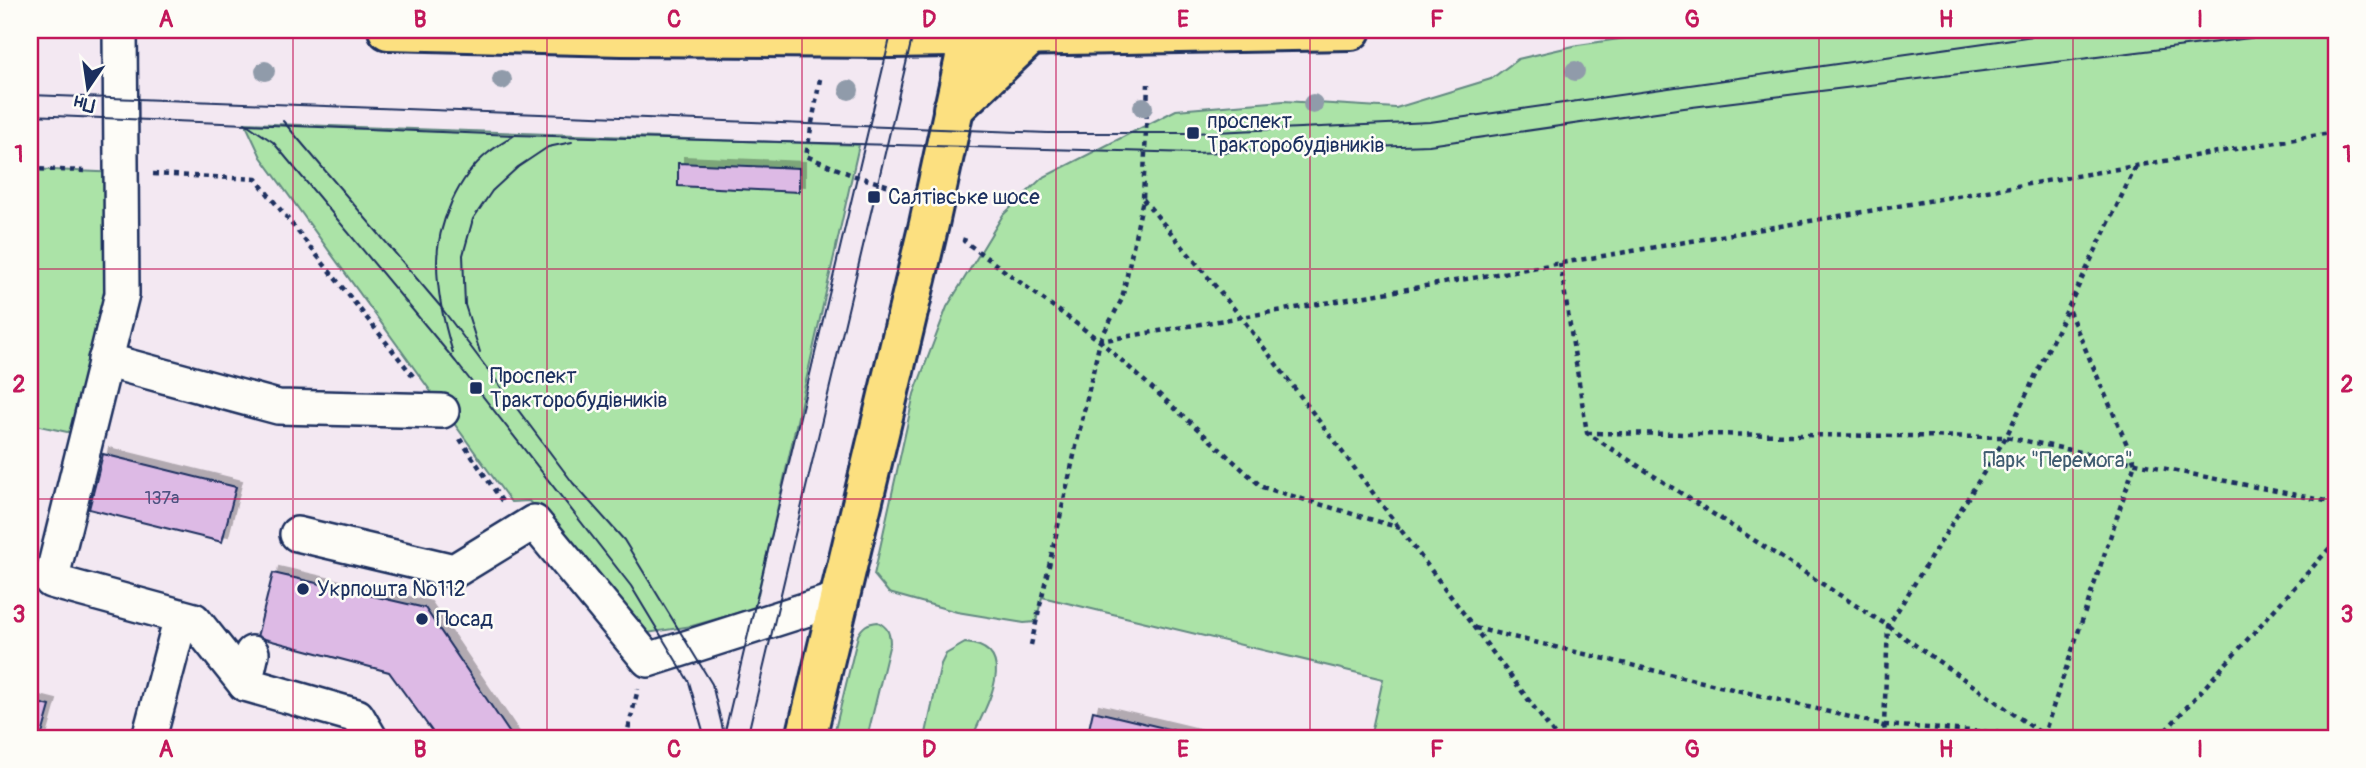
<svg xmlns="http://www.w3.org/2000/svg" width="2366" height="768" font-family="Pangolin,sans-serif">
	<defs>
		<filter id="shadow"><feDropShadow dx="6" dy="-6" stdDeviation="0" flood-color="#0004"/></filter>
	</defs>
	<rect width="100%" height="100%" fill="#f3e8f2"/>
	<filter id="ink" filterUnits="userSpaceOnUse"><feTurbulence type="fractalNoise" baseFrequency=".0143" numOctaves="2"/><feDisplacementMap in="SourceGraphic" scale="14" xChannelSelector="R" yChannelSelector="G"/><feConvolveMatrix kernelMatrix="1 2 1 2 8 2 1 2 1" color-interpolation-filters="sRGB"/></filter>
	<g filter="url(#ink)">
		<!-- green -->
		<g fill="#abe3a7" stroke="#638982" stroke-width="2">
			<path d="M1681 30H2336V738H1370L1383 679 1042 597 1036 622 1024 623 957 612 889 593 874 575 914 394 947 307 1003 215 1042 178 1176 110 1284 101 1396 108 1491 79 1518 59 1578 45Z"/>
			<path d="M245 123 859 145 755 608 692 626 647 633 617 606 529 501 511 502 261 157Z"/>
			<path d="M30 169 120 173 122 294 86 436 30 424Z"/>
			<path d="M878 622C887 627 890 632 890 643L867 738H833L858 635C863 626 867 623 878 622Z"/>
			<path d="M965 643C1023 648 984 709 972 738H925L941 664 946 654Z"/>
		</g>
		<!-- building -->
		<g fill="#ddbae5" stroke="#1b2f5e" stroke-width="2" filter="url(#shadow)">
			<path d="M678 163 799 168V192L678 186Z"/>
			<path d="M103 454 236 487 222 542 89 509Z"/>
			<path d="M273 573 425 608 513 738H437L389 672 257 637Z"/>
			<path d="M30 701 50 706 41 738H30Z"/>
			<path d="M1093 711 1206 738H1087Z"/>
		</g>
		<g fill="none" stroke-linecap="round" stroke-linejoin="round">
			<defs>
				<g id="minor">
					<path d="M120 30 122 294 51 581 194 620 245 684"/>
					<path d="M105 360 278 407 442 411"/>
					<path d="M297 534 454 571 534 522 648 660 839 599"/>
					<path d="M252 653 245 684 357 716 370 738"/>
					<path d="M149 738 181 617"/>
				</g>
				<g id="major">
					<path d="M388 30 622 36 890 38 1351 30"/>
					<path d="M953 109 1029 37 1033 30"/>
					<path d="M806 738 929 224 971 30"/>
				</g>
			</defs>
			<!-- minor casing -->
			<use href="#minor" stroke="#1b2f5e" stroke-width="38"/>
			<!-- major casing -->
			<use href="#major" stroke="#1b2f5e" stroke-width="44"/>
			<!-- path -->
			<g stroke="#1b2f5e" stroke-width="4.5" stroke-dasharray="5 5" stroke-linecap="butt">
				<path d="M820 79 806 156 852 175 893 187"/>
				<path d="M30 169 88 171"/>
				<path d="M153 174 256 179 413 376"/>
				<path d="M1143 199 1241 317 1557 738"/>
				<path d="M965 238 964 241 1100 341 1262 487 1400 528"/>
				<path d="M1560 263 1587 433 1888 626 2048 738"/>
				<path d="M1100 340 1122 299 1143 199 1148 84"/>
				<path d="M1587 433 2006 437 2336 503"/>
				<path d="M460 439 504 504"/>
				<path d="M1475 628 1884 725 1886 738"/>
				<path d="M1031 645 1100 341 2336 132"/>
				<path d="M1884 725 2044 736"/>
				<path d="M2043 737 2135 463 2068 309"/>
				<path d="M626 738 638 689"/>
				<path d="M1880 738 1884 725 1888 626 2006 437 2136 166"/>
				<path d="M2159 738 2336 541"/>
			</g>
			<!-- minor -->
			<use href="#minor" stroke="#fdfcf7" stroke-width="33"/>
			<!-- major -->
			<use href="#major" stroke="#fce080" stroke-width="38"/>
			<!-- tram -->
			<g stroke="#1b2f5e" stroke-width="2">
				<path d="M30 95 1048 133H1193L1430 122 2075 30"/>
				<path d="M30 115 514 135 1194 153 1429 145 1684 108 2250 38 2299 30"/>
				<path d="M283 121 440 306 573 483 624 540 712 684 725 738"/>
				<path d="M245 123 273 142 456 362 631 586 689 682 705 738"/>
				<path d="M480 352 465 305 463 255 473 219 492 191 518 167 548 147 572 142"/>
				<path d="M453 353C444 324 437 294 437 263 437 225 458 177 488 153 496 146 506 141 515 135"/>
				<path d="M725 731 892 30"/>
				<path d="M747 738 914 30"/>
			</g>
		</g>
		<!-- trees -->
		<g fill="#909baa">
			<circle cx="265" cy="71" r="10"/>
			<circle cx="1575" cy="71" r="10"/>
			<circle cx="502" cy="80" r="10"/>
			<circle cx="849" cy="90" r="10"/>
			<circle cx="1313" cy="104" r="10"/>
			<circle cx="1143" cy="107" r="10"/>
		</g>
	</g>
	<!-- grid -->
	<path fill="none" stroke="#c2185b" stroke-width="2" stroke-opacity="0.55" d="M293 30V738M547 30V738M802 30V738M1056 30V738M1310 30V738M1564 30V738M1819 30V738M2073 30V738M30 269H2336M30 499H2336"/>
	<!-- markers -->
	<g fill="#1b2f5e" stroke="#fdfcf7" stroke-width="2.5">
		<rect x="1186" y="126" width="14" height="14" rx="3.5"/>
		<rect x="867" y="190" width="14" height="14" rx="3.5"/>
		<rect x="469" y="381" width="14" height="14" rx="3.5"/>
		<circle cx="303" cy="589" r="7"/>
		<circle cx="422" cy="619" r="7"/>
	</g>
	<g text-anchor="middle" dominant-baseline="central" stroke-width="5" stroke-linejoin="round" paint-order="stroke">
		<!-- number labels -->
		<g font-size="18" fill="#4c5280">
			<text x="162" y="498">137а</text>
		</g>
		<!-- poi labels -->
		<g font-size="21" fill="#1b2f5e" stroke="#fdfcf7" text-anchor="start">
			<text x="1207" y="121">проспект<tspan x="1207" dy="24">Тракторобудівників</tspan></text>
			<text x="888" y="197">Салтівське шосе</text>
			<text x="490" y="376">Проспект<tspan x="490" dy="24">Тракторобудівників</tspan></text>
			<text x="317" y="589">Укрпошта №112</text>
			<text x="436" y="619">Посад</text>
		</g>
		<!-- park labels -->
		<g font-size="21" fill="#3f5c70" stroke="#fdfcf7">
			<text x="2058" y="460">Парк "Перемога"</text>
		</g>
	</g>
	<!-- margin -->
	<rect width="2366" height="768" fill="none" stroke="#fdfcf7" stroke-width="77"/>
	<!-- north arrow -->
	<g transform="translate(88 88) rotate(193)" stroke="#fdfcf7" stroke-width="5" paint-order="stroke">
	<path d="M0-5L12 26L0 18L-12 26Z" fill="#1b2f5e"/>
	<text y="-10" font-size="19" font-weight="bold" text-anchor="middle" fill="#1b2f5e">Пн</text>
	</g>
	<rect x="38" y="38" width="2290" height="692" fill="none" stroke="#c2185b" stroke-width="2.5"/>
	<g font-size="23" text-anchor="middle" font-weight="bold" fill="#c2185b">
		<text x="166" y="27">A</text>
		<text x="420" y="27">B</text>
		<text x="674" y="27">C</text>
		<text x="929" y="27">D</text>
		<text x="1183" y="27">E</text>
		<text x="1437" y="27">F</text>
		<text x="1692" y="27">G</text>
		<text x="1946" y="27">H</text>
		<text x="2200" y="27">I</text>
		<text x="19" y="162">1</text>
		<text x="2347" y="162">1</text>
		<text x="19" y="392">2</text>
		<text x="2347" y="392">2</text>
		<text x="19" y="622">3</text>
		<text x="2347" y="622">3</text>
		<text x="166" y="757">A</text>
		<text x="420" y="757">B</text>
		<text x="674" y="757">C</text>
		<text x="929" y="757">D</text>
		<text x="1183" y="757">E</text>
		<text x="1437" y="757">F</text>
		<text x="1692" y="757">G</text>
		<text x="1946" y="757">H</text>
		<text x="2200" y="757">I</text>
	</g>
</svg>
